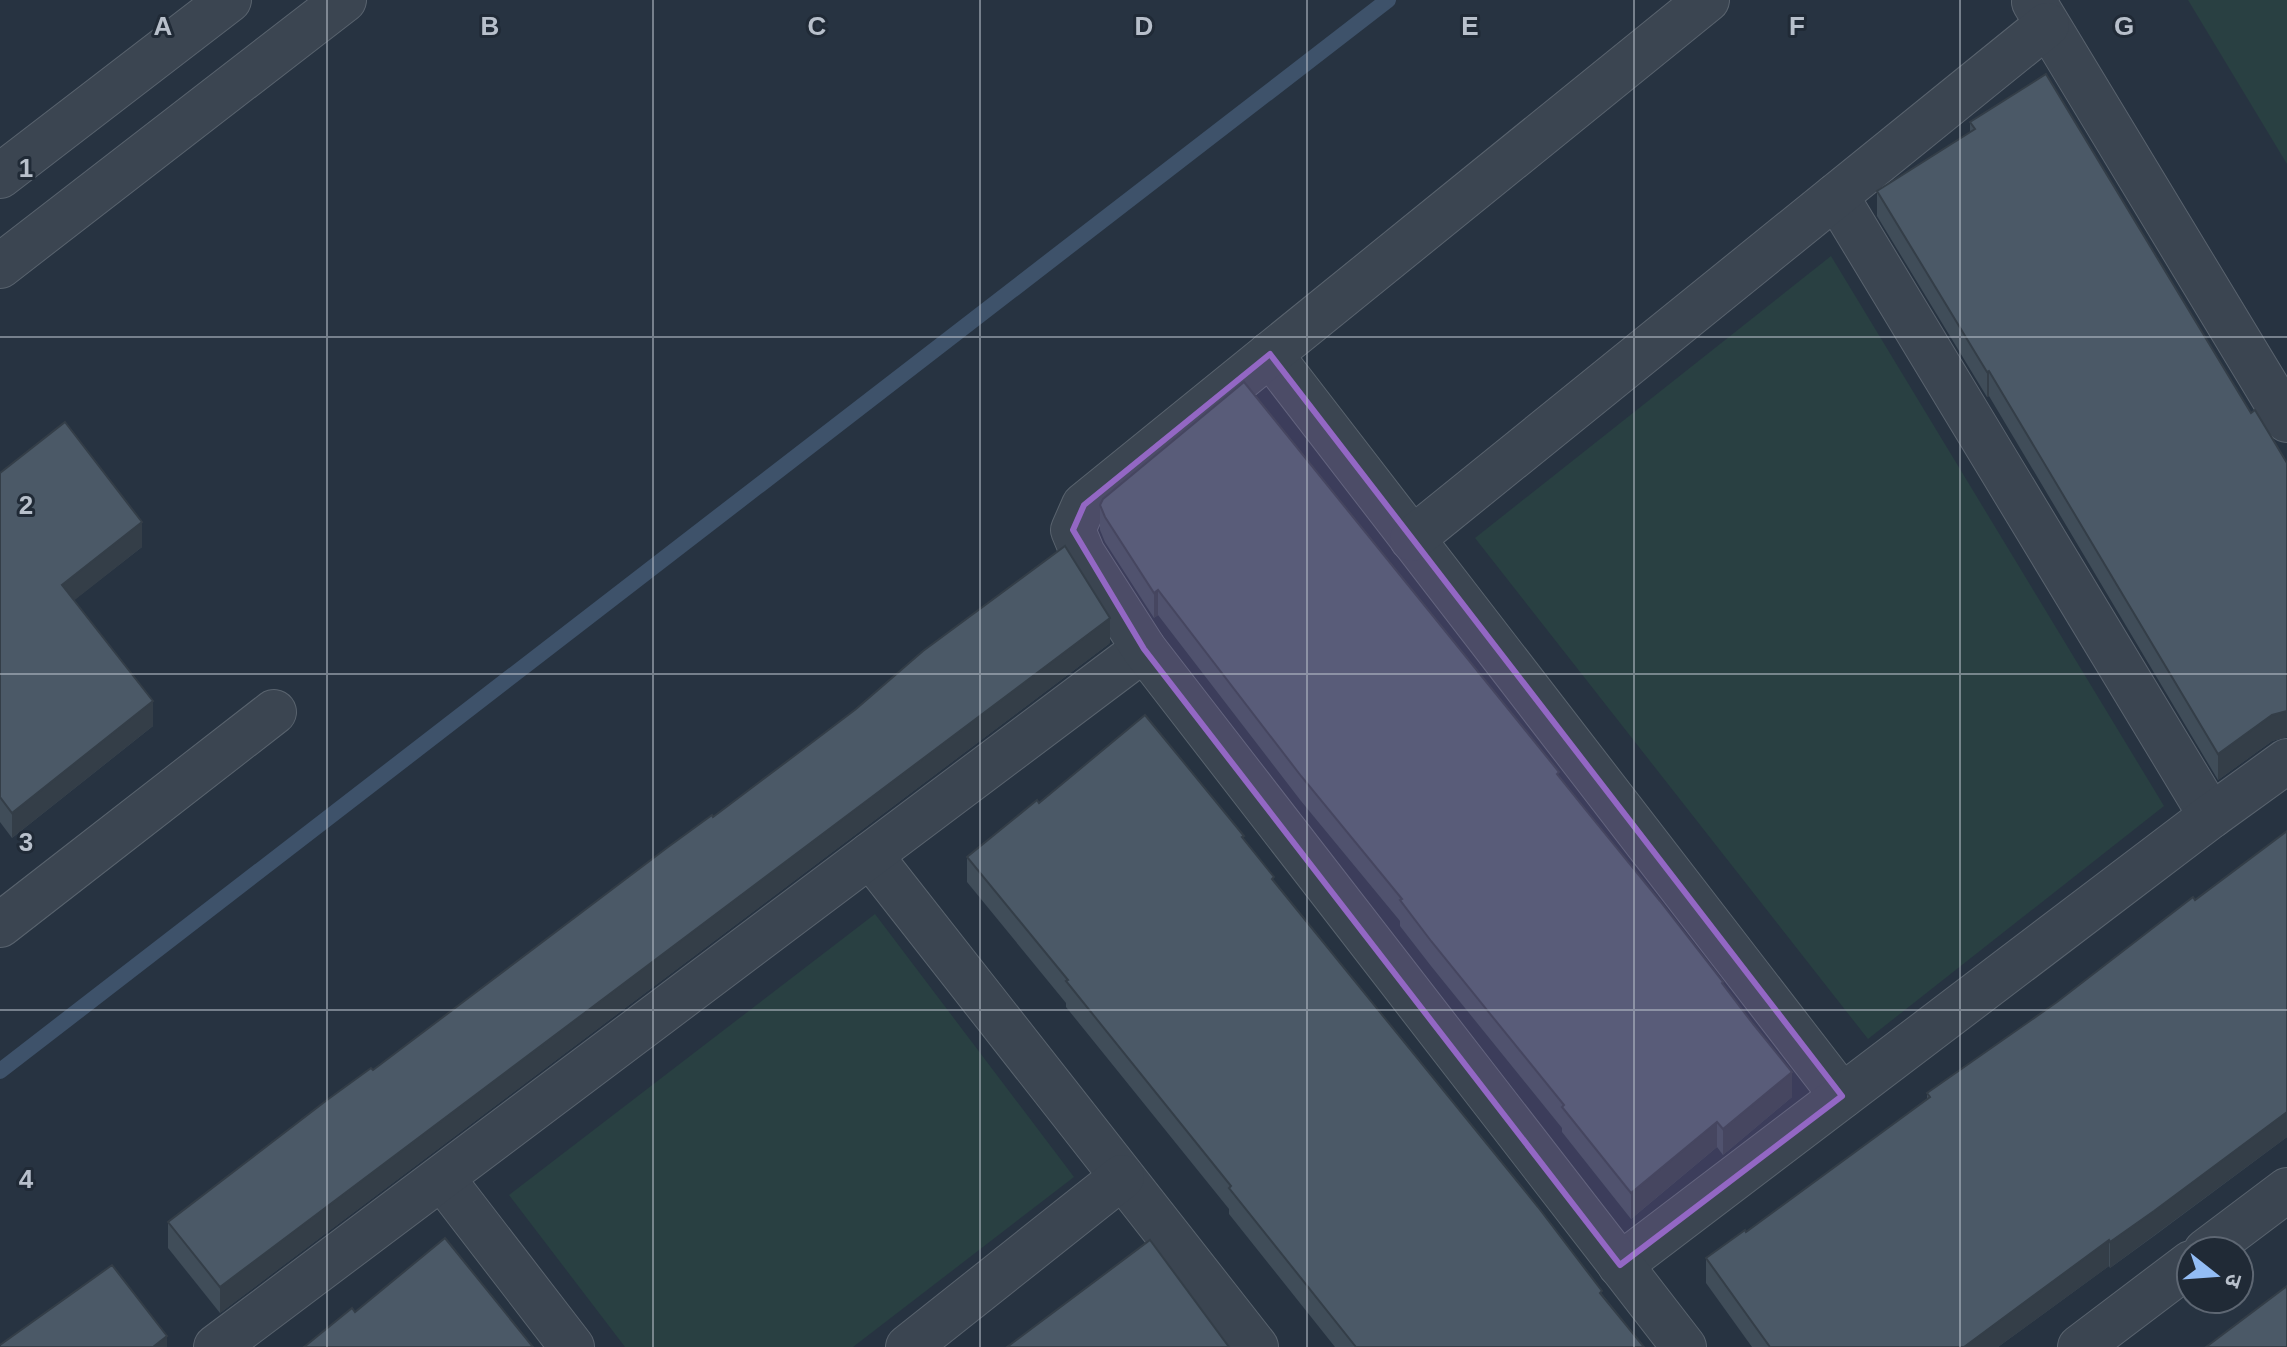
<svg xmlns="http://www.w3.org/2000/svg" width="2287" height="1347" font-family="Arial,'Noto Sans Devanagari',sans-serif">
	<rect width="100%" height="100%" fill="#273341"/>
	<!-- green -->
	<g fill="#294042">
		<path d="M2188 0H2287V164Z"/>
		<path d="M1831 256 2164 806 1868 1039 1475 538Z"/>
		<path d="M875 914 1074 1177 853 1347H625L509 1195Z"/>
	</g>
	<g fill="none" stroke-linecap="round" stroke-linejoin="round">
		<!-- stream -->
		<path stroke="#3e526a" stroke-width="16" d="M0 1071 1388 0"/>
		<defs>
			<g id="minor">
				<path d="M2034 2 2287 420"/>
				<path d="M0 176 229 0"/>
				<path d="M1836 196 2211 816"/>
				<path d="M0 266 344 0"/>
				<path d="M1270 354 1842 1096"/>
				<path d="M1412 539 2047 25"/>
				<path d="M870 855 1256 1347"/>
				<path d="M0 925 274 712"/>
				<path d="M442 1178 572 1347"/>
				<path d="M2206 1251 2287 1190"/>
				<path d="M1620 1265 2211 816 2287 761"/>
				<path d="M216 1347 1144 649"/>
				<path d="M908 1347 1122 1177"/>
				<path d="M1684 1347 1144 649 1083 554 1073 530 1084 505 1707 0"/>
				<path d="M2080 1347 2191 1263"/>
			</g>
		</defs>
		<!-- minor casing -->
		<use href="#minor" stroke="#59636e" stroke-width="46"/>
		<!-- minor -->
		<use href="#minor" stroke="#3b4551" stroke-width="44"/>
	</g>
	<!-- wall -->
	<g fill="#404d59">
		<path d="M1970 122 2251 413 2287 463V737L2272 741 2218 780 1989 396 1987 397 1877 216V191L1970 132Z"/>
		<path d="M0 473 142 547 74 600 153 726 12 838 0 822Z"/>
		<path d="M1100 505 1559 776 1723 985 1792 1097 1723 1155 1717 1147 1631 1219 1562 1132V1128L1431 966 1400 926V921L1301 801 1158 615 1154 618 1105 542 1100 530Z"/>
		<path d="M1110 643 220 1313 168 1248V1222L713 817Z"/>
		<path d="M1039 803 1244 839 1274 881 1644 1347H1335L1229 1214V1209L1066 1007V1003L967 882V857Z"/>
		<path d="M2287 831V1137L2154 1236 2110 1268 2109 1266 1998 1347H1752L1706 1283V1258L1746 1232 1927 1100V1093L2057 1002Z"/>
	</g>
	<!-- shaded-wall -->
	<g fill="#343e48">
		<path d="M1989 371V396L1987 397V372Z"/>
		<path d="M142 522V547L62 610V585Z"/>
		<path d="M1158 590V615L1154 618V593Z"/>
		<path d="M1110 618V643L220 1313V1287Z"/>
		<path d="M153 701V726L12 838V813Z"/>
		<path d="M2287 711V737L2272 741 2218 780V754L2272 715Z"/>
		<path d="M1792 1072V1097L1723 1155V1129Z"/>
		<path d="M2287 1112V1137L2110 1268V1242Z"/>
		<path d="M1717 1122V1147L1631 1219V1193Z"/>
		<path d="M2109 1240V1266L1998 1347H1964Z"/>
		<path d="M167 1336V1347H153Z"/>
	</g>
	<!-- building -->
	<g fill="#4b5967" stroke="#343e48" stroke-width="2">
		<path d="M2046 74 2251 413 2255 410 2287 463V711L2272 715 2218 754 1989 371 1987 372 1877 191 1975 129 1970 122Z"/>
		<path d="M1244 382 1559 772 1557 774 1589 814 1660 901 1723 982 1722 983 1753 1024 1792 1072 1723 1129 1717 1122 1631 1193 1562 1107 1564 1105 1431 941 1400 900 1402 899 1301 776 1158 590 1154 593 1105 517 1100 505 1103 499Z"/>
		<path d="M65 422 142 522 62 585 153 701 12 813 0 797V473Z"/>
		<path d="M1065 546 1110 618 220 1287 168 1222 327 1100 371 1068 373 1070 668 847 712 815 713 817 802 750 856 709 923 651Z"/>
		<path d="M1145 715 1244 836 1242 837 1274 877 1272 879 1538 1207 1602 1291 1600 1293 1644 1347H1356L1229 1188 1231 1186 1066 981 1068 980 967 857 1037 800 1039 803Z"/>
		<path d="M2287 831V1112L2154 1211 2110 1242 2109 1240 1964 1347H1770L1706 1258 1745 1230 1746 1232 1930 1097 1927 1093 2057 1002 2193 897 2195 900Z"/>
		<path d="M445 1238 533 1347H304L352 1308 355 1312Z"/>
		<path d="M1150 1240 1229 1347H1007Z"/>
		<path d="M112 1265 167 1336 153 1347H0V1345Z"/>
		<path d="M2287 1286V1347H2206Z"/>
	</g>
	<!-- marked area -->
	<path fill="#9367c4" fill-opacity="0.2" stroke="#9367c4" stroke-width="6" stroke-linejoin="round" d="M1270 354 1842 1096 1620 1265 1144 649 1073 530 1084 505Z"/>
	<!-- grid -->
	<path fill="none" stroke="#b8c0cb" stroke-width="2" stroke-opacity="0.55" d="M327 0V1347M653 0V1347M980 0V1347M1307 0V1347M1634 0V1347M1960 0V1347M0 337H2287M0 674H2287M0 1010H2287"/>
	<g font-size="26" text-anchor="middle" font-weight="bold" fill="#b8c0cb" stroke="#202a36" stroke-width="6" stroke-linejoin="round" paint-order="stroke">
		<text x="163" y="35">A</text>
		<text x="490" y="35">B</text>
		<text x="817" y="35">C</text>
		<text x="1144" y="35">D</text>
		<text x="1470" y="35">E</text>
		<text x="1797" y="35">F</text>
		<text x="2124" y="35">G</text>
		<text x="26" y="177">1</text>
		<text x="26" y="514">2</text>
		<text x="26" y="851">3</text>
		<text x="26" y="1188">4</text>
	</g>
	<!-- north arrow -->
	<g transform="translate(2215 1275) rotate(107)"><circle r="38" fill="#202a36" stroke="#5d6672" stroke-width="2"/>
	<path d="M0-6L14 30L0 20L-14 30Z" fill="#93bdf5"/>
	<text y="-12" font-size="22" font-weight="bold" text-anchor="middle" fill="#b8c0cb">उ</text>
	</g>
</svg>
